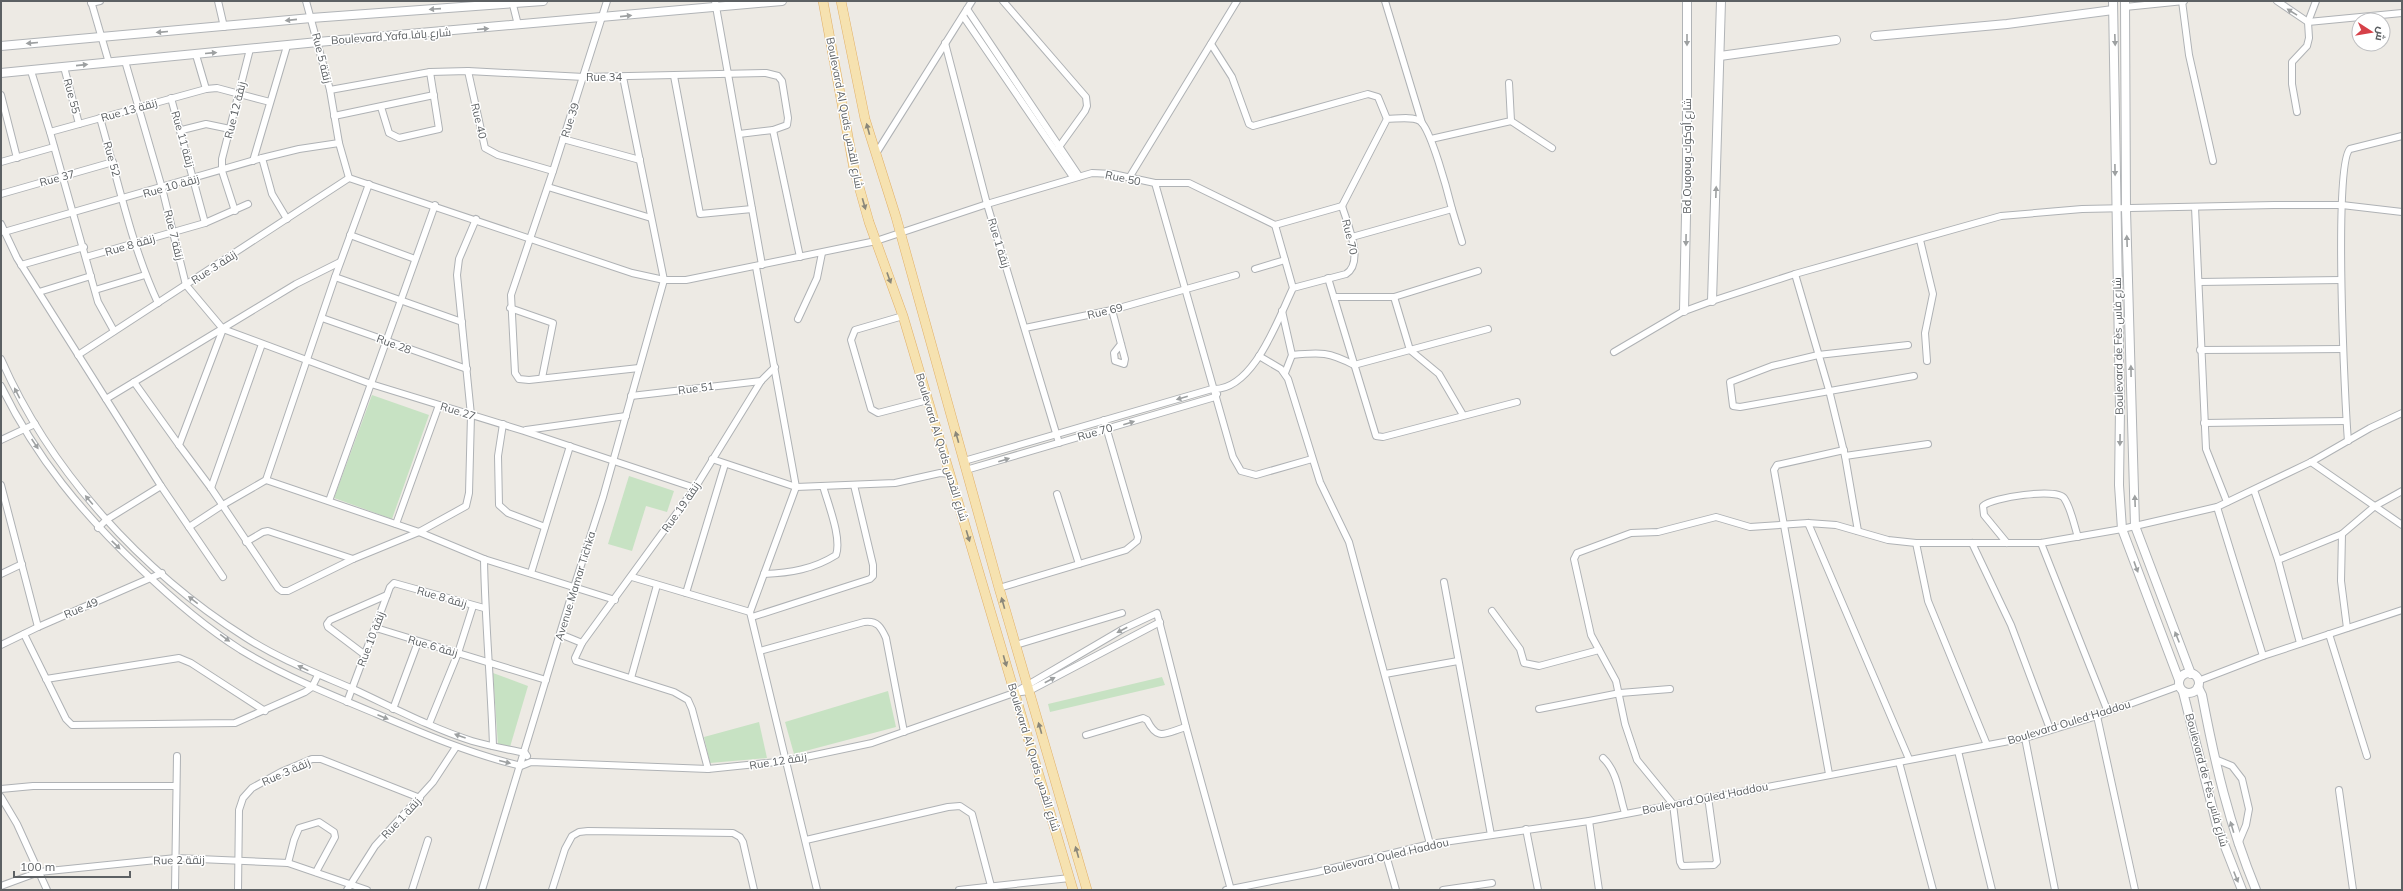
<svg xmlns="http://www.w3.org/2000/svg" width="2403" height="891" font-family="Mulish,Cairo,sans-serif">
	<rect width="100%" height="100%" fill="#edeae4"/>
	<!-- green -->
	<g fill="#c7e2c3">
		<path d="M372 395 429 415 392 519 334 498Z"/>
		<path d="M629 476 674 491 667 512 646 506 632 551 608 544Z"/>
		<path d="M493 673 528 686 510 747 498 745Z"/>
		<path d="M1162 677 1165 685 1050 712 1048 704Z"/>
		<path d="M888 691 896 727 794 754 785 722Z"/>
		<path d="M759 722 767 758 710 763 704 737Z"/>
	</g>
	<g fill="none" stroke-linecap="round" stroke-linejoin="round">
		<defs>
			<g id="street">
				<path d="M91 1 109 63"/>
				<path d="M218 1 224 27"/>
				<path d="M306 1 330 90 339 143 349 178"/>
				<path d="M512 1 518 25"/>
				<path d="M607 1 553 171 511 295 515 373 519 379 529 380 639 368"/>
				<path d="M715 1 762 265"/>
				<path d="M1003 1 1086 97 1087 106 1085 111 1059 147"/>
				<path d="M1385 1 1422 123"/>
				<path d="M2182 1 2189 55 2213 161"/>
				<path d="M2277 1 2308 22 2402 13"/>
				<path d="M91 3 100 1"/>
				<path d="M2125 7 2184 1"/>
				<path d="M967 9 1079 176"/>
				<path d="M963 16 1073 177"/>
				<path d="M945 43 987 204 1059 443"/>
				<path d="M1211 44 1232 77 1249 124 1253 126 1368 94 1378 97 1387 119"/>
				<path d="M196 55 206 89"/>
				<path d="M125 61 162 188 186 285 223 329 371 384 524 431 695 488"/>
				<path d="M64 67 79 124"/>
				<path d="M31 71 50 132 206 89 217 88 270 102"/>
				<path d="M468 71 485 148 498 155 553 171"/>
				<path d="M674 76 700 214 752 209"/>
				<path d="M330 90 430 72 468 71 584 77 766 73 778 76 782 81 788 118 787 125 773 130 739 134"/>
				<path d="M1 95 17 158"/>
				<path d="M171 98 205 223"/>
				<path d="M381 107 389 133 399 138 439 129 430 72"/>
				<path d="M2297 112 2292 84V62L2307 46 2309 38 2308 22 2316 1"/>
				<path d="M334 116 434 95"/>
				<path d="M100 118C118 180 131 245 158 303"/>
				<path d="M1511 121 1552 148"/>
				<path d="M182 130 206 124 230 129"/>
				<path d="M773 130 800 257"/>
				<path d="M50 132 98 302 114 331"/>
				<path d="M563 139 640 160"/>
				<path d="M1431 139 1511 121 1509 83"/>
				<path d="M877 152 972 1"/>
				<path d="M262 158 272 194 287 219"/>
				<path d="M253 161 287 46"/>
				<path d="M1 162 54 147"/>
				<path d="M349 178 632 273 664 280H686L876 241 987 204 1092 173 1113 174 1155 183H1189L1275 225 1342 206"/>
				<path d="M1129 178 1237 1"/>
				<path d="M1155 183 1233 457 1241 471 1256 475 1312 459"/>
				<path d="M548 187 651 218"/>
				<path d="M1 194 113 162"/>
				<path d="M1342 206 1387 119C1396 119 1412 116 1420 121 1431 129 1448 193 1452 209L1352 237"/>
				<path d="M2195 207 2206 449 2227 502"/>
				<path d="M1452 209 1462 242"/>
				<path d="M235 211 222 171V159L250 49"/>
				<path d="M1 224 17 258 161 486 223 577"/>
				<path d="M1275 225 1293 288"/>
				<path d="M4 232 262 158 299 149 339 143"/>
				<path d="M350 235 415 259"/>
				<path d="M1920 240 1933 294 1925 333 1927 361"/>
				<path d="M86 257 205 223 248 204"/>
				<path d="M21 265 84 247"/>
				<path d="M756 267 796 487 750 612 817 890"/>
				<path d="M1255 269 1285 260"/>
				<path d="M1795 274 1829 390 1845 456 1858 531"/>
				<path d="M335 277 462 322"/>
				<path d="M1328 278 1376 436 1383 437 1517 402"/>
				<path d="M2199 282 2341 280"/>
				<path d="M95 290 145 275"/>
				<path d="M39 292 91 276"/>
				<path d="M1334 297H1394L1478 271"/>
				<path d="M1394 297 1410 350 1439 374 1463 415"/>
				<path d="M510 308 553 323 542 378"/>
				<path d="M1112 310 1125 359 1124 364 1115 361 1114 353 1121 344"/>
				<path d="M1282 311 1292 355 1285 373"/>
				<path d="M903 316 855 330 851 340 871 409 878 413 928 400"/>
				<path d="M322 318 467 369"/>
				<path d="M798 319 817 278 822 253"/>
				<path d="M1025 328 1112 310 1236 275"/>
				<path d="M223 329 179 445 211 488 278 588 282 591H288L353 559 419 532 466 506 469 493 471 415 457 275 459 259 476 219"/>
				<path d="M1908 345 1818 355 1772 366 1730 382 1733 406 1740 407 1914 376"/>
				<path d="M2200 350 2343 349"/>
				<path d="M1614 352 1682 312 1712 301 1795 274 2001 216 2082 209 2274 205H2342L2402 212"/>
				<path d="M78 355 349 178"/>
				<path d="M1292 355C1321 352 1329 352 1354 365L1488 329"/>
				<path d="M1259 356 1281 369 1288 379 1320 482 1349 542 1430 844"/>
				<path d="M1 359C50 471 142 572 245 637 279 659 316 673 353 689 392 707 431 728 472 741 489 746 507 749 525 753L527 756"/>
				<path d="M134 382 179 445"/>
				<path d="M1 386C36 458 83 514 140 568 171 598 205 627 241 650 284 676 331 695 377 714 424 734 471 754 521 766L531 762 708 769 787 761 872 743 1014 693 1123 629 1157 613 1186 727 1231 890"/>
				<path d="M631 396 761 381"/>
				<path d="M106 399 296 284 340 262"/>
				<path d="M2204 423 2346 421"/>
				<path d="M503 424 498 456 499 505 508 513 545 527"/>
				<path d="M526 430 626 416"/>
				<path d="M1 440 35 424"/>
				<path d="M2348 441C2345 406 2333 163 2350 149L2402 136"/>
				<path d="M1845 456 1928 444"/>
				<path d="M712 459 796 487 895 483 940 473 949 474"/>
				<path d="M964 461 1212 389C1253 392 1278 319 1293 288L1346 274C1365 262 1347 223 1342 206"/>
				<path d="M2311 462 2402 525"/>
				<path d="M966 470 1215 397 1217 394"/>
				<path d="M266 480 419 532 484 559 615 600"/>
				<path d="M1 485 38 627"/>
				<path d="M211 488 262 344"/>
				<path d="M2254 490 2278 560 2300 643"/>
				<path d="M1057 494 1079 564"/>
				<path d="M329 501 435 205"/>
				<path d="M2217 507 2263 656"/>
				<path d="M1808 523 1909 759"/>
				<path d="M396 524 439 405"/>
				<path d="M189 527 221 506 266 480 335 277 369 184"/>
				<path d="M98 528 106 520 161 486"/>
				<path d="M246 542 263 532 268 531 353 559"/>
				<path d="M1916 543 1928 601 1987 745"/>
				<path d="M1972 543 2011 625 2050 729"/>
				<path d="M2007 543 1984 515 1983 506C1992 497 2057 488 2064 498 2071 508 2074 525 2078 537"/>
				<path d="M2041 543 2108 712"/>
				<path d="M484 559C485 621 491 684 493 746"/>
				<path d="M2278 560 2342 534"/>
				<path d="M531 573 570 446"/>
				<path d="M1 574 22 564"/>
				<path d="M764 574C790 573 814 569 836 555 842 538 828 504 823 486"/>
				<path d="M632 577 750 612"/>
				<path d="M1444 582 1491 835"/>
				<path d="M999 588 1126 550 1137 541 1138 537 1104 420"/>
				<path d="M686 593 725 464"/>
				<path d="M1492 611 1520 649 1524 663 1539 666 1599 650"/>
				<path d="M752 617 870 579 873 576V565L854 485"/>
				<path d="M376 628 546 680"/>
				<path d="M2347 628 2341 581 2342 534 2375 506 2402 491"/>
				<path d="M24 634 66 719 72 725 235 723 305 692 312 687 318 675"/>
				<path d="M560 634 582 643 575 658 576 661 674 692 688 700 692 709 708 769"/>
				<path d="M2329 634 2367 756"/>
				<path d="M582 643 695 488 761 381 775 367"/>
				<path d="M1 645 38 627 162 573"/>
				<path d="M1016 645 1122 613"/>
				<path d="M760 651 864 622C877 620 881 627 886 638L904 732"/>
				<path d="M365 655 328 627 327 624 330 620 387 595"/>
				<path d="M1385 674 1458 661"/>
				<path d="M631 678 657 585"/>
				<path d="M46 679 179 658 191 663 265 711"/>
				<path d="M2198 681 2263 656 2402 610"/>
				<path d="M1014 693 1029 691 1160 622"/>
				<path d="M347 702 390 587 394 583 484 608"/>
				<path d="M393 709 418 642"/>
				<path d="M1539 709 1620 693 1670 689"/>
				<path d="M2097 716 2135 890"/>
				<path d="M429 724 458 653 473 606"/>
				<path d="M1086 735 1143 718 1147 720C1158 742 1165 733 1186 727"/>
				<path d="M2025 738 2055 890"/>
				<path d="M1958 751 1992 890"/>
				<path d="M1603 758C1618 772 1619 795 1625 813"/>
				<path d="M2215 759 2232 766 2242 779 2249 809 2246 825 2238 844"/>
				<path d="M1899 762 1933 890"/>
				<path d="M1829 774 1774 470 1777 465 1844 450"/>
				<path d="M1 789 33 786H176"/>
				<path d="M2339 790 2353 890"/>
				<path d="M1 797 17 824 47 890"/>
				<path d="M1708 797 1717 862 1714 865 1682 866 1680 862 1673 804 1637 760 1625 724 1616 681 1591 635 1574 559 1577 553 1631 533 1658 532 1716 517 1750 527 1808 523 1836 525 1888 540 1916 543H2041L2122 529 2217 507 2311 462 2370 428 2402 413"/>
				<path d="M1589 821 1599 890"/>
				<path d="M1526 829 1538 890"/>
				<path d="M806 840 948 807 960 806 972 814 991 886"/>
				<path d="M1386 855 1396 890"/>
				<path d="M288 863 294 840 299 828 319 822 334 832 335 837 316 872"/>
				<path d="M1 886 39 872 176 858 288 863 367 890"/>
				<path d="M175 890 177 756"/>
				<path d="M238 890 239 810 243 798 252 788 281 772 312 759H321L420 798"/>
				<path d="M347 890 375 846 433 782 456 747"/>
				<path d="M412 890 428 840"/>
				<path d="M482 890 574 587 603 497 664 280 623 77"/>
				<path d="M552 890 565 849 572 836 579 832 588 831 733 833 740 837 743 842 754 890"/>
				<path d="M959 890 1070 878"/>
				<path d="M1226 890 1317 872 1430 844 1589 821 2025 738 2097 716 2179 686"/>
				<path d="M1443 890 1492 883"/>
			</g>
			<g id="secondary">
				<path d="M2113 1 2120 409 2119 485 2122 529 2179 680"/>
				<path d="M2125 1 2126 210 2135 526 2191 674"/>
				<path d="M1875 36 2007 24 2113 10"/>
				<path d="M1 46 311 18 543 1"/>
				<path d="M1720 56 1836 40"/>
				<path d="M1 73 318 42 782 1"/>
				<path d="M1712 301 1721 1"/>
				<path d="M1684 311 1687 168V1"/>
				<circle cx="2189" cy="683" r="10"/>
				<path d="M2198 687 2202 695C2215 764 2229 824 2256 890"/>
				<path d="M2183 692 2217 826 2242 890"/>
			</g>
			<g id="primary">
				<path d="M823 1 854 169 869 222 903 316 1073 890"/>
				<path d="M841 1 865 119 896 217 999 588 1087 890"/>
			</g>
		</defs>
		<!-- street casing -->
		<use href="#street" stroke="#afb2b5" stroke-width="8"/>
		<!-- secondary casing -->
		<use href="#secondary" stroke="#b1b4b7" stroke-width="10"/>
		<!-- primary casing -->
		<use href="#primary" stroke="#e1b069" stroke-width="10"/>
		<!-- street -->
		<use href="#street" stroke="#fff" stroke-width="6"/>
		<!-- secondary -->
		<use href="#secondary" stroke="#fff" stroke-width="8"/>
		<!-- primary -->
		<use href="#primary" stroke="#f6e2b0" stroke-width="9"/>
	</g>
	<!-- one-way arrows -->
	<defs><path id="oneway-solid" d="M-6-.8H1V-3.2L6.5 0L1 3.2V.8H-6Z"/></defs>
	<g fill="#9da0a1">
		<use href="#oneway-solid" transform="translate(435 9) rotate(176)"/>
		<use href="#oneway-solid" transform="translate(2292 12) rotate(-148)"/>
		<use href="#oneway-solid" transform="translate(626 16) rotate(-6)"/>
		<use href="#oneway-solid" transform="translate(291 20) rotate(174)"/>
		<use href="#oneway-solid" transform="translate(483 29) rotate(-5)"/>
		<use href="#oneway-solid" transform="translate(162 32) rotate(175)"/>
		<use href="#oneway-solid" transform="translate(1687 40) rotate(90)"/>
		<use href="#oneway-solid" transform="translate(2115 40) rotate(88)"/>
		<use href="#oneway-solid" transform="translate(32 43) rotate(175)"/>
		<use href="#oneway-solid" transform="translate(211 53) rotate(-5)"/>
		<use href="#oneway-solid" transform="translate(82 65) rotate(-6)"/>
		<use href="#oneway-solid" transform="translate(2115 170) rotate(89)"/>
		<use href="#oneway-solid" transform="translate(1716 192) rotate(-88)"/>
		<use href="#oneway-solid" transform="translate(1686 240) rotate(91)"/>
		<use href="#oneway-solid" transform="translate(2127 241) rotate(-92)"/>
		<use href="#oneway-solid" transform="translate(2131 371) rotate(-91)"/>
		<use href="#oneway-solid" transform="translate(17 393) rotate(-117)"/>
		<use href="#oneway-solid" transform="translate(1182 398) rotate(164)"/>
		<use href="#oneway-solid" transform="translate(1129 423) rotate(-17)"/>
		<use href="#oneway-solid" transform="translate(2120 440) rotate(91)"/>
		<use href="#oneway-solid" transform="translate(35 444) rotate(56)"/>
		<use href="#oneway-solid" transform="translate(1004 460) rotate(-17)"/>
		<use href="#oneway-solid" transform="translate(89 500) rotate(-130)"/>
		<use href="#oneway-solid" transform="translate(2135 501) rotate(-92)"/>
		<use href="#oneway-solid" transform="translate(116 545) rotate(44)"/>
		<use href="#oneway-solid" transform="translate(2136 567) rotate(70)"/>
		<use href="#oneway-solid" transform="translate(193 600) rotate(-142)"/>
		<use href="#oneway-solid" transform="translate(1122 630) rotate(152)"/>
		<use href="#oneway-solid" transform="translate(2177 637) rotate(-112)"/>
		<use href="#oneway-solid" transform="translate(225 638) rotate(36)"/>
		<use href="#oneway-solid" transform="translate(303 668) rotate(-154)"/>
		<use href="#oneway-solid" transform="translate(1050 680) rotate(-28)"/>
		<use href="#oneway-solid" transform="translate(383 717) rotate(23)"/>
		<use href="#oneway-solid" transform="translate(460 736) rotate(-160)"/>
		<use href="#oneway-solid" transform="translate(505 762) rotate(14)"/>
		<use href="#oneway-solid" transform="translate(2232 827) rotate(-107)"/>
		<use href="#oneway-solid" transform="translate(2236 877) rotate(68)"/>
	</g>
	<g fill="#8a877a">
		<use href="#oneway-solid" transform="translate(868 129) rotate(-105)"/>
		<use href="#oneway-solid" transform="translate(864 204) rotate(74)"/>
		<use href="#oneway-solid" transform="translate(889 278) rotate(70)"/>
		<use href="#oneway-solid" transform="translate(957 437) rotate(-106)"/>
		<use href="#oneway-solid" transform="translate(968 536) rotate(73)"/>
		<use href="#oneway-solid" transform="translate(1003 603) rotate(-106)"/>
		<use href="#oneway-solid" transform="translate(1005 661) rotate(74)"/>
		<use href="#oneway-solid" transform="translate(1040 728) rotate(-106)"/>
		<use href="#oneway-solid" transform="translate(1077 852) rotate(-106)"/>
	</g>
	<g text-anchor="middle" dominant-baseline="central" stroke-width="3" stroke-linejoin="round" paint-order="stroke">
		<!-- street labels -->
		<g font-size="11" fill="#5c6063" stroke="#fff">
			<text transform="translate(391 36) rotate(-4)">Boulevard Yafa شارع يافا</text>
			<text transform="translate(322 58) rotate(76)">Rue 5 زنقة</text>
			<text x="604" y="77">Rue 34</text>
			<text transform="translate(72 96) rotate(75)">Rue 55</text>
			<text transform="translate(129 110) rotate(-16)">Rue 13 زنقة</text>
			<text transform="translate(235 110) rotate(-76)">Rue 12 زنقة</text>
			<text transform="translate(845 113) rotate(79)">Boulevard Al Quds شارع القدس</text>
			<text transform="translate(570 120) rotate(-72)">Rue 39</text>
			<text transform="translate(479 121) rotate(77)">Rue 40</text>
			<text transform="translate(183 139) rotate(74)">Rue 11 زنقة</text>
			<text transform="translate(1687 156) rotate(-90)">Bd Ougoug شارع أوكوك</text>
			<text transform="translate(112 159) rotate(74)">Rue 52</text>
			<text transform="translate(57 178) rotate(-15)">Rue 37</text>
			<text transform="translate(1123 178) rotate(12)">Rue 50</text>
			<text transform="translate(171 186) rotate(-16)">Rue 10 زنقة</text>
			<text transform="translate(174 235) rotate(76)">Rue 7 زنقة</text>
			<text transform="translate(1350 237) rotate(77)">Rue 70</text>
			<text transform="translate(999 243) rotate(73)">Rue 1 زنقة</text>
			<text transform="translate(130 245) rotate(-16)">Rue 8 زنقة</text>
			<text transform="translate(214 267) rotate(-33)">Rue 3 زنقة</text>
			<text transform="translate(1105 311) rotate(-13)">Rue 69</text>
			<text transform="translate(394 344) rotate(20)">Rue 28</text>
			<text transform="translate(2118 346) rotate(-91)">Boulevard de Fès شارع فاس</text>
			<text transform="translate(696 388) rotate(-7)">Rue 51</text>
			<text transform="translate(458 411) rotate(17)">Rue 27</text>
			<text transform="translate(1095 432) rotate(-16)">Rue 70</text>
			<text transform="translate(942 447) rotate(73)">Boulevard Al Quds شارع القدس</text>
			<text transform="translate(681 507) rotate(-55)">Rue 19 زنقة</text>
			<text transform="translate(575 586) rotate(-73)">Avenue Mamar Tichka</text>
			<text transform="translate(442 597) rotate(16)">Rue 8 زنقة</text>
			<text transform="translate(81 608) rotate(-23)">Rue 49</text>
			<text transform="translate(371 639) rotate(-69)">Rue 10 زنقة</text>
			<text transform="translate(433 646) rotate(16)">Rue 6 زنقة</text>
			<text transform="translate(2069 722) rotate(-17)">Boulevard Ouled Haddou</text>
			<text transform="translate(1034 757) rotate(73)">Boulevard Al Quds شارع القدس</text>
			<text transform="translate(778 761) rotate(-9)">Rue 12 زنقة</text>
			<text transform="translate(286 772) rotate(-24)">Rue 3 زنقة</text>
			<text transform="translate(2207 780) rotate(75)">Boulevard de Fès شارع فاس</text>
			<text transform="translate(1705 798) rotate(-11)">Boulevard Ouled Haddou</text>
			<text transform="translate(401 818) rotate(-47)">Rue 1 زنقة</text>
			<text transform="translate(1386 856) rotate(-13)">Boulevard Ouled Haddou</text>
			<text transform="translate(179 860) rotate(-1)">Rue 2 زنقة</text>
		</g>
	</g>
	<!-- border -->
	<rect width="2403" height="891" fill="none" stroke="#5c6063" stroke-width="4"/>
	<!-- north arrow -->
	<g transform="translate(2371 32) rotate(102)"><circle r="19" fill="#ffffff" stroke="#bebfc1"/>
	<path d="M0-3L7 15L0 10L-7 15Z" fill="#d64149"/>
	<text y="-6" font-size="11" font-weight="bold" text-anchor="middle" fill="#5c6063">ش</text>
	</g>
	<!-- scale -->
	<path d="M14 871v6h116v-6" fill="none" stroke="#5c6063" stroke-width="2"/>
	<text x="20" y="871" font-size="12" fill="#5c6063" stroke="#ffffff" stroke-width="3" paint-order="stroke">100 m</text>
</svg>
